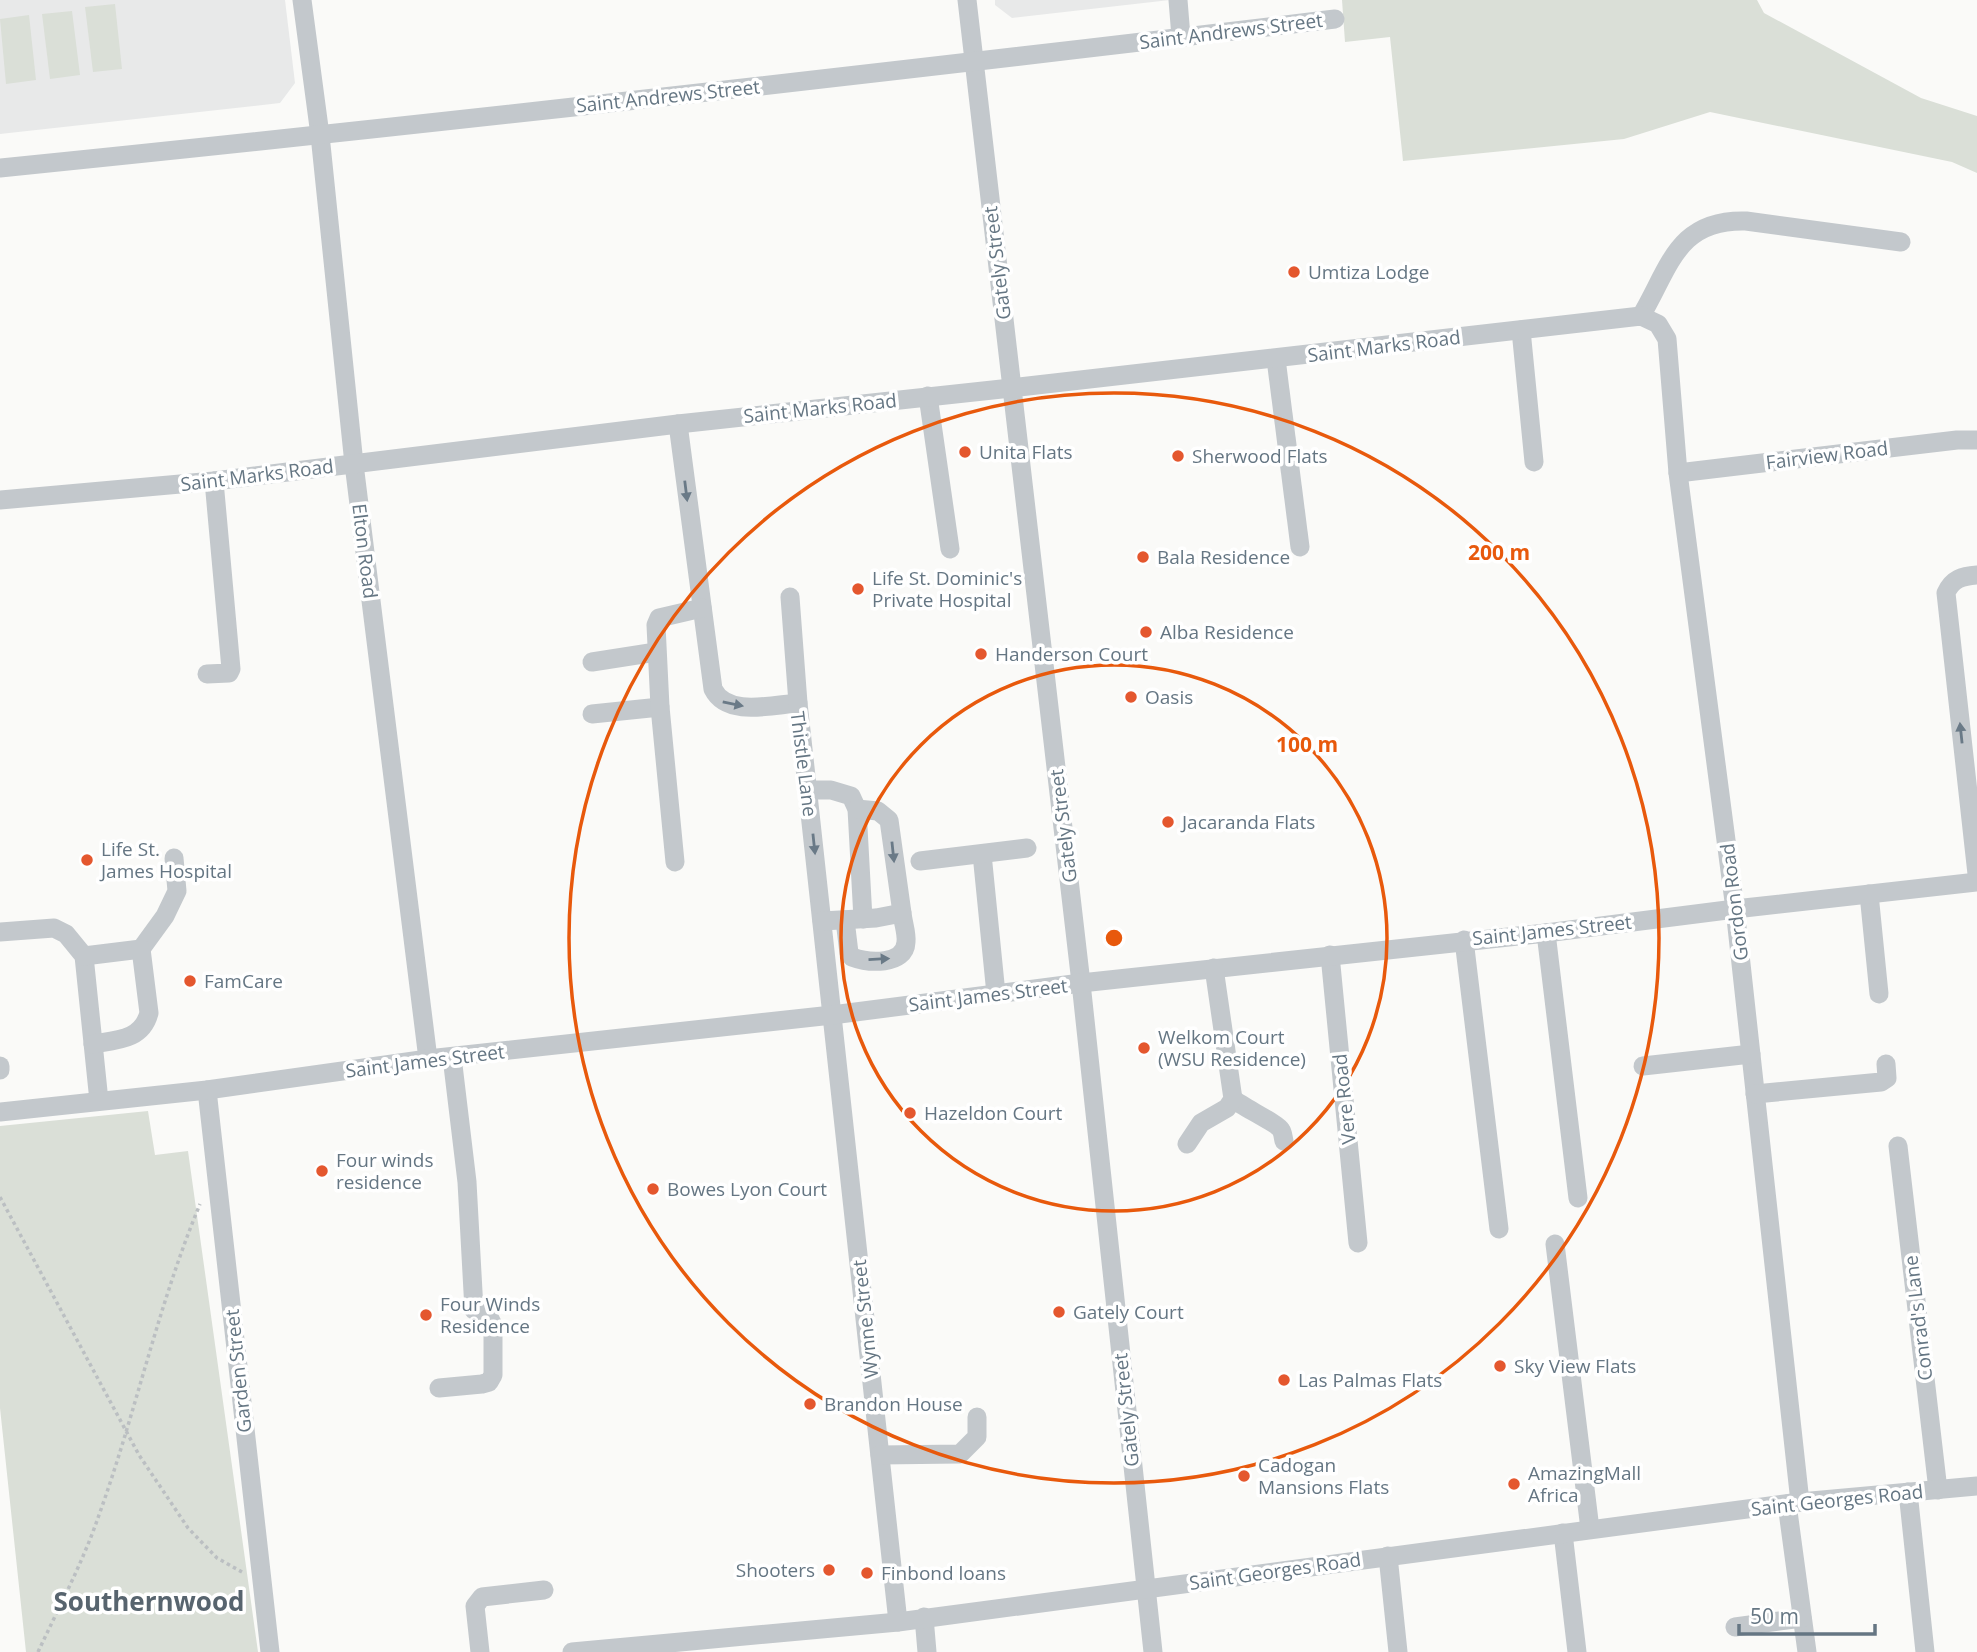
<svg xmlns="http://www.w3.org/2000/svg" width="1977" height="1652" font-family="'Open Sans',sans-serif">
	<rect width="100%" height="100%" fill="#fafaf8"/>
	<!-- built -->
	<g fill="#e8e9e9">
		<path d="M0 0H285L295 83 280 103 0 134Z"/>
		<path d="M995 0H1170L1012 18 995 5Z"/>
	</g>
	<!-- green -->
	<g fill="#dadfd7">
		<path d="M1342 0H1757L1764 13 1921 98 1977 116V173L1952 162 1710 112 1624 139 1403 161 1390 37 1345 42Z"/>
		<path d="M115 4 122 69 93 72 85 7Z"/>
		<path d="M72 11 80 75 50 79 42 14Z"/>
		<path d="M29 15 36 80 6 84 0 19Z"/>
		<path d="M148 1111 155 1155 188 1151 258 1652H26L0 1408V1126Z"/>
	</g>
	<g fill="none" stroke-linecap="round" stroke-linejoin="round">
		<!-- path -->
		<g stroke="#bbbfc2" stroke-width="3.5" stroke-dasharray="3.5 3.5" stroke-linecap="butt">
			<path d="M0 1197 139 1455 188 1528 217 1558 242 1572"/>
			<path d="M38 1652C59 1607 83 1562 99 1515 136 1412 158 1305 200 1204"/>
		</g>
		<!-- minor -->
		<g stroke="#c3c8cc" stroke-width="19">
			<path d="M302 0 320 135 354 464 428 1059"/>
			<path d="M967 0 1081 983 1153 1652"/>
			<path d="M1178 0 1181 37"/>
			<path d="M0 168C446 123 891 72 1335 19"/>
			<path d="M1641 316C1670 267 1677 219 1746 221L1901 242"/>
			<path d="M1521 330 1534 462"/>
			<path d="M1276 359 1300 547"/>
			<path d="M928 396 950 549"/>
			<path d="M678 424 713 689C727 717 771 705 798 703"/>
			<path d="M1678 473 1957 440H1977"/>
			<path d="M0 500 214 481 678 424 1011 388 1641 316 1658 324 1667 339 1678 473 1735 909 1800 1502"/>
			<path d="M1977 575C1962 576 1952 579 1946 593L1977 874"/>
			<path d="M790 597 798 703 898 1622"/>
			<path d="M592 662 656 652"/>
			<path d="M207 674 229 673 231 669 214 481"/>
			<path d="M592 714 660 707"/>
			<path d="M808 790H831L851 796 857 809 863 919"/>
			<path d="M982 854 996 994"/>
			<path d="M920 861 1027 848"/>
			<path d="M675 862 660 707 656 625 659 618 702 608"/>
			<path d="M1869 894 1879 994"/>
			<path d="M845 920 849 953 852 957C868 963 905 966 906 942 907 933 903 923 902 913"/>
			<path d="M822 921 876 918 902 913 889 820 878 811 857 809"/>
			<path d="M0 932 54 928 66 934 84 956 99 1101"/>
			<path d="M1546 933 1578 1198"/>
			<path d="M1464 940 1499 1229"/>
			<path d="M1330 955 1358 1243"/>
			<path d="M84 956 141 949 165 916 177 891 174 858"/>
			<path d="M93 1044C117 1040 142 1040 149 1013L141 949"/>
			<path d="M0 1066V1070"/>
			<path d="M1643 1066 1751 1054"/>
			<path d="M207 1090 270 1652"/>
			<path d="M1755 1094 1881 1082 1887 1078 1886 1064"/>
			<path d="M1233 1099C1243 1107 1278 1124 1281 1130 1283 1133 1283 1137 1284 1141"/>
			<path d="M0 1112 207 1090 428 1059 832 1015 1081 983 1546 933 1735 909 1977 882"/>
			<path d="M1187 1144 1201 1123 1227 1108 1233 1099 1214 968"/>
			<path d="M1898 1146 1938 1490"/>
			<path d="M1555 1244 1590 1529"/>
			<path d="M439 1388 482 1384 489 1382 493 1375V1325L489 1317 474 1310 467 1182 452 1057"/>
			<path d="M880 1455 960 1454 977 1437V1417"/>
			<path d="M1908 1492 1925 1652"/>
			<path d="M1787 1504 1807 1652"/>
			<path d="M1563 1533 1577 1652"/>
			<path d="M1388 1556 1398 1652"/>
			<path d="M924 1617 927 1652"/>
			<path d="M1735 1627 1802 1618"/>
			<path d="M480 1652 475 1606 482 1597 544 1590"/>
			<path d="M572 1652 898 1622 1800 1502 1977 1486"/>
		</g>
	</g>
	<!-- one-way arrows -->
	<defs><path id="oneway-solid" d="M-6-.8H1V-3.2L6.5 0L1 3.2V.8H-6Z" transform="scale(1.75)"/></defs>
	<g fill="#6a7a87">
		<use href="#oneway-solid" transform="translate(686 491) rotate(83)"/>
		<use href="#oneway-solid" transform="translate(733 704) rotate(12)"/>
		<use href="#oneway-solid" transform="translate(1961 733) rotate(-96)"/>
		<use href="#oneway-solid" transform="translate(814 844) rotate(84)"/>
		<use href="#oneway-solid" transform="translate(893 852) rotate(84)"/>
		<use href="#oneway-solid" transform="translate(879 959) rotate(-3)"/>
	</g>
	<!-- distance rings -->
	<g fill="none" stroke="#e8590c" stroke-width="3.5">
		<circle cx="1114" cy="938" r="273"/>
		<circle cx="1114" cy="938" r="545"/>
	</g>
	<!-- markers -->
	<g fill="#e4572e" stroke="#fff" stroke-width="2.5">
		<circle cx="1294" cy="272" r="7"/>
		<circle cx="965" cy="452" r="7"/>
		<circle cx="1178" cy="456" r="7"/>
		<circle cx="1143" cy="557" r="7"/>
		<circle cx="858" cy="589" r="7"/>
		<circle cx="1146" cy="632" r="7"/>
		<circle cx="981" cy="654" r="7"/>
		<circle cx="1131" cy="697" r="7"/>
		<circle cx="1168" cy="822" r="7"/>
		<circle cx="87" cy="860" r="7"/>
		<circle cx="190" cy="981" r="7"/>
		<circle cx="1144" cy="1048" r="7"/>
		<circle cx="910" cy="1113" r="7"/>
		<circle cx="322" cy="1171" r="7"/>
		<circle cx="653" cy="1189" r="7"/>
		<circle cx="1059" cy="1312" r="7"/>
		<circle cx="426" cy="1315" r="7"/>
		<circle cx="1500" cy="1366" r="7"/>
		<circle cx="1284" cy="1380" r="7"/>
		<circle cx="810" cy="1404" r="7"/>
		<circle cx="1244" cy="1476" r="7"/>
		<circle cx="1514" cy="1484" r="7"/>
		<circle cx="829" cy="1570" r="7"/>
		<circle cx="867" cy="1573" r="7"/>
	</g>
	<g text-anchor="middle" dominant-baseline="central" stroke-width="7" stroke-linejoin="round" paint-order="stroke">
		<!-- street labels -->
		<g font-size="19" fill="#657683" stroke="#fff">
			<text transform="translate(1231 31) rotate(-7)">Saint Andrews Street</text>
			<text transform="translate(668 96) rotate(-6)">Saint Andrews Street</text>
			<text transform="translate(997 263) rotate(-97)">Gately Street</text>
			<text transform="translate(1384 346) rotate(-7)">Saint Marks Road</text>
			<text transform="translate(820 408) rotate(-6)">Saint Marks Road</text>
			<text transform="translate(1827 455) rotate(-7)">Fairview Road</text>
			<text transform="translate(257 475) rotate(-7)">Saint Marks Road</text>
			<text transform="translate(365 551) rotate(83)">Elton Road</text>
			<text transform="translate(804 764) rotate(83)">Thistle Lane</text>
			<text transform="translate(1063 826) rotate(-97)">Gately Street</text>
			<text transform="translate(1734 902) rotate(-97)">Gordon Road</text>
			<text transform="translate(1552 930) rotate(-6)">Saint James Street</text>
			<text transform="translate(988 995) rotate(-7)">Saint James Street</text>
			<text transform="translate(425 1061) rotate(-7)">Saint James Street</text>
			<text transform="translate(1344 1099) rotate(-96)">Vere Road</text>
			<text transform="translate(1918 1318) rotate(-97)">Conrad's Lane</text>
			<text transform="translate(865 1319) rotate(-96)">Wynne Street</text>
			<text transform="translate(238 1371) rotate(-96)">Garden Street</text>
			<text transform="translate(1126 1410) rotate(-96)">Gately Street</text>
			<text transform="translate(1837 1500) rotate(-6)">Saint Georges Road</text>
			<text transform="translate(1275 1571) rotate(-8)">Saint Georges Road</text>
		</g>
		<!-- poi labels -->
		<g font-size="19" fill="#657683" stroke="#fff" text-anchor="start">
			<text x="1308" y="272">Umtiza Lodge</text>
			<text x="979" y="452">Unita Flats</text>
			<text x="1192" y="456">Sherwood Flats</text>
			<text x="1157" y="557">Bala Residence</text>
			<text x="872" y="578">Life St. Dominic's<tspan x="872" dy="22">Private Hospital</tspan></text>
			<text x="1160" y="632">Alba Residence</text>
			<text x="995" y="654">Handerson Court</text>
			<text x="1145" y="697">Oasis</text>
			<text x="1182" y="822">Jacaranda Flats</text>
			<text x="101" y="849">Life St.<tspan x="101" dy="22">James Hospital</tspan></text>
			<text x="204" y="981">FamCare</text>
			<text x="1158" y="1037">Welkom Court<tspan x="1158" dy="22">(WSU Residence)</tspan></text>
			<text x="924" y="1113">Hazeldon Court</text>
			<text x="336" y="1160">Four winds<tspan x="336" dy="22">residence</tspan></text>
			<text x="667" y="1189">Bowes Lyon Court</text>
			<text x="440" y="1304">Four Winds<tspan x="440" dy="22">Residence</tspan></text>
			<text x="1073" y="1312">Gately Court</text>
			<text x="1514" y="1366">Sky View Flats</text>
			<text x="1298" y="1380">Las Palmas Flats</text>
			<text x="824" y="1404">Brandon House</text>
			<text x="1258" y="1465">Cadogan<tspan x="1258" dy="22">Mansions Flats</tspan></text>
			<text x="1528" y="1473">AmazingMall<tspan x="1528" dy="22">Africa</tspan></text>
			<text x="815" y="1570" text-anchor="end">Shooters</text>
			<text x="881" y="1573">Finbond loans</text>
		</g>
		<!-- district labels -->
		<g font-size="26" font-weight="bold" fill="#57646e" stroke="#fff">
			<text x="149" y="1601">Southernwood</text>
		</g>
	</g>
	<circle cx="1114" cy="938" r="10" fill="#e8590c" stroke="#fff" stroke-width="3.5"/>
	<g font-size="21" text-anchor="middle" font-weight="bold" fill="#e8590c" stroke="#fff" stroke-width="7" stroke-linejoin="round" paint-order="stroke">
		<text x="1499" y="560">200 m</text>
		<text x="1307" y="752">100 m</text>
	</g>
	<!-- scale -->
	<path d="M1739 1624v10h136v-10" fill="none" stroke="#657683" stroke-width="3.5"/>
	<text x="1750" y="1624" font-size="21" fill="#657683" stroke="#ffffff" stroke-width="5" paint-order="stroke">50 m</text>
</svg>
